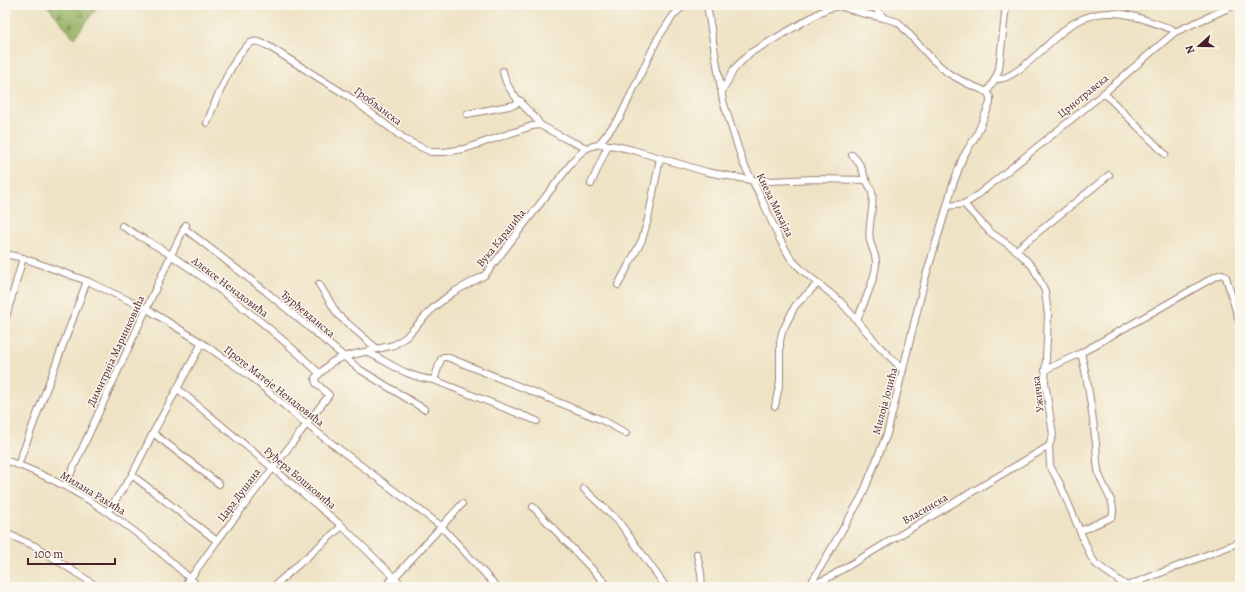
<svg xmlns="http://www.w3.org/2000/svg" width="1245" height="592" font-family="Alegreya,serif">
	<defs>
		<pattern id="forest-firs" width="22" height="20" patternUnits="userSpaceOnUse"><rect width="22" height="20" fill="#9ab567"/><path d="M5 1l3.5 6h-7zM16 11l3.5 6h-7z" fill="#809355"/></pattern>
	</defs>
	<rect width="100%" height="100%" fill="#fbf7ec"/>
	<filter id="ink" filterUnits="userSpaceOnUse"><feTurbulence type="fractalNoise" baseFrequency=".025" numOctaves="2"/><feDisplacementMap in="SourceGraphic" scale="8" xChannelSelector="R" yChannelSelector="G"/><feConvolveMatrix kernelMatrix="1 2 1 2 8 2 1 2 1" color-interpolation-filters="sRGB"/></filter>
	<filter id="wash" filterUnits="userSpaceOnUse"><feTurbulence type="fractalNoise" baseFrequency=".012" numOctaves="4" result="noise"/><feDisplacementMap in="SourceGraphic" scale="16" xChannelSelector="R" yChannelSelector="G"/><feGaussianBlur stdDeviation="0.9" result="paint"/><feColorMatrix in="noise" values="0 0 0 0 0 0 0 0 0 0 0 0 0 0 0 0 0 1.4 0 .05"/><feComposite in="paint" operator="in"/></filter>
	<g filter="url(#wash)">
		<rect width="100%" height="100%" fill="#eee3c5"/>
		<!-- forest -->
		<path fill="url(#forest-firs)" stroke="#726a49" d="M47 5H99L74 38Z"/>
	</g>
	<g filter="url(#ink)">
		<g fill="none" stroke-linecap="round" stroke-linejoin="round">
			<defs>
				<g id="minor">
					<path d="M707 5 723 101 743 163 759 193 779 238 791 259 804 272 840 301 879 346 903 370"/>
					<path d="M873 5 884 18 898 22 932 59 948 73 966 83 987 92"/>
					<path d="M503 71C506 92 524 105 537 120L540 125"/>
					<path d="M995 79C1017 82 1054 34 1074 23 1085 17 1097 13 1109 13 1130 12 1152 23 1172 29L1175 32"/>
					<path d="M722 92 734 69 750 53 826 9 839 6 861 13 884 18"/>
					<path d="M1104 93 1165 154"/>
					<path d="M467 114 514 105 521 101"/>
					<path d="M207 123C213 106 237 46 253 42 258 40 263 44 268 46L351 98 406 140 431 152H444L464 149 532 126 540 125 568 140 587 148"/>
					<path d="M599 144 620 117 658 38 673 16 684 5"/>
					<path d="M852 155C860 162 862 169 865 178 867 183 871 187 872 192 875 208 867 225 870 241 872 249 877 256 876 265 874 283 864 302 857 320"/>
					<path d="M591 184 608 145"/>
					<path d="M964 204 990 232 1016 250 1033 267 1045 291 1048 315 1045 382 1053 435 1049 446 1050 466 1060 484 1091 557 1096 564 1128 587"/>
					<path d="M947 206 964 204 974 198 1104 93 1175 32 1235 5"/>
					<path d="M122 226C138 236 156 245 172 256 224 291 274 330 319 373"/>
					<path d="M184 228 264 290 359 369 424 409"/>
					<path d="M1016 250 1109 175"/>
					<path d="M5 254 23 258 87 281 147 309 202 343 250 376 306 424 441 526 497 587"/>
					<path d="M319 284 338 315 376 348"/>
					<path d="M618 285 642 240 648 219 660 158"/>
					<path d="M5 321 23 258"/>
					<path d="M367 352C391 363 405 377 434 380L537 421"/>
					<path d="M1045 370 1081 353 1216 276 1222 274 1226 277 1240 324"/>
					<path d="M434 380 441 359 443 357H447L602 420 626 433"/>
					<path d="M178 389 342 526 404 587"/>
					<path d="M775 406 780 381V342L782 332 795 306 818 283"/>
					<path d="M153 433 219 484"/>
					<path d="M5 460C80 486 142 533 199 587"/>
					<path d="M18 465 87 281"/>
					<path d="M132 475 217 541"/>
					<path d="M65 486 171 255 186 225"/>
					<path d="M584 489 619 522 666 587"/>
					<path d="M533 507 609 587"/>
					<path d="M108 511 132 475 153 433 202 343"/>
					<path d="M1080 531 1112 517C1117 503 1103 488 1099 474 1096 464 1097 454 1096 444 1092 413 1089 383 1081 353"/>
					<path d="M5 533 35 546 98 587"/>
					<path d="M697 554 701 573 702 587"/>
					<path d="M809 586 828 578 1049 446"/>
					<path d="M1127 586 1240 542"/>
					<path d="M184 587 217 541 329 395 316 383 315 378 332 362 343 357 394 345 406 337 433 308 452 293 485 275 577 156 587 148 599 144 616 146 633 150 707 172 751 180 770 181 814 179 866 180"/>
					<path d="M273 587 342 526"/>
					<path d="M384 587 395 577 462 504"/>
					<path d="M809 587 862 496 887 434 925 279 947 206 952 187 963 157 977 134 990 103V97L987 92 995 79 999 69 1006 5"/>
				</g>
			</defs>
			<!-- minor casing -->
			<use href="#minor" stroke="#9c8178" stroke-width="8"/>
			<!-- minor -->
			<use href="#minor" stroke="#fff" stroke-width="6"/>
		</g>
	</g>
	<g text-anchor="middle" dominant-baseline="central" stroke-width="3" stroke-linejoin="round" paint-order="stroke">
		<!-- street labels -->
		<g font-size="11" fill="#4a1f2b" stroke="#fbf7ec">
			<text transform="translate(1083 96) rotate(-39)">Црнотравска</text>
			<text transform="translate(378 106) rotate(37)">Гробљанска</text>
			<text transform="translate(775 205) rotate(64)">Кнеза Михајла</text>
			<text transform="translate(501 238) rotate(-51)">Вука Караџића</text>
			<text transform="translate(230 287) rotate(37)">Алексе Ненадовића</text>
			<text transform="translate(308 314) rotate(40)">Ђурђевданска</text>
			<text transform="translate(116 351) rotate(-65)">Димитрија Маринковића</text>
			<text transform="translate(274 386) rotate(38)">Проте Матеје Ненадовића</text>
			<text transform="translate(1038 394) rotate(-97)">Ужичка</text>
			<text transform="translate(885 401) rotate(-75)">Милоја Јоцића</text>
			<text transform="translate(300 478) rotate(40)">Руђера Бошковића</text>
			<text transform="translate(93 493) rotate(31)">Милана Ракића</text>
			<text transform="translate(239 495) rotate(-53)">Цара Душана</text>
			<text transform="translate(925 509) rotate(-30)">Власинска</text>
		</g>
	</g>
	<!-- margin -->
	<rect width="1245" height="592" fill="none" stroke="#fbf7ec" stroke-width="20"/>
	<!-- north arrow -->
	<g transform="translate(1199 46) rotate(249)" stroke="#fbf7ec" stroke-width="3" paint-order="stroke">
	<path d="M0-3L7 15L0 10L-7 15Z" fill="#4a1f2b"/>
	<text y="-6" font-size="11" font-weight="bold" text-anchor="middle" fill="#4a1f2b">N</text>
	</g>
	<!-- scale -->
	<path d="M28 558v6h87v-6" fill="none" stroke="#4a1f2b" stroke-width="2"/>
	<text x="34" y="558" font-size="12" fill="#4a1f2b" stroke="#fbf7ec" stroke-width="3" paint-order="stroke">100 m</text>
</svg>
